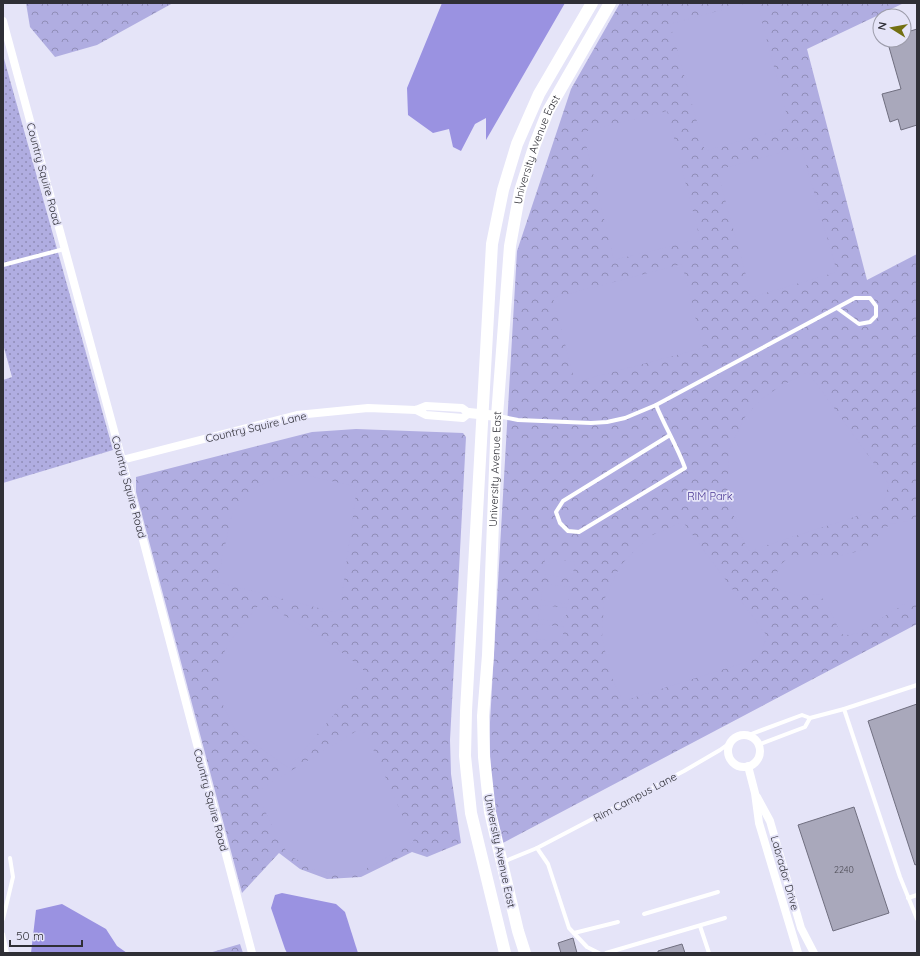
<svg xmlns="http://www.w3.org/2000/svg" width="920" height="956" font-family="Quicksand,sans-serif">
	<defs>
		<pattern id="grass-dots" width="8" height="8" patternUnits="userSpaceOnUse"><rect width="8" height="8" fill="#b0ade1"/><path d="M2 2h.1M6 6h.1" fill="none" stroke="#908db7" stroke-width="1.8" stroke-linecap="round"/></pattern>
		<pattern id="forest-crowns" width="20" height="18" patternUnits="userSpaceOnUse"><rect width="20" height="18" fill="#b0ade1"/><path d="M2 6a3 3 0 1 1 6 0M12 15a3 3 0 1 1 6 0" fill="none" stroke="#908db7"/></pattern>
	</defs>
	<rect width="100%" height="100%" fill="#e5e4f8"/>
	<!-- grass -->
	<path fill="url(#grass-dots)" d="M3 55 113 450 3 483V380L12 377 3 344Z"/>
	<!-- forest -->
	<g fill="url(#forest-crowns)">
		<path d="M26 3H173L97 45 55 57 30 27Z"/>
		<path d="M620 3H904L807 49 867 280 917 254V624L501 844C492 805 489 763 490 722L517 251 571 89Z"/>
		<path d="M356 429 463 433 466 437 450 740 451 774 461 843 427 857 412 852 361 877 327 879 300 869 279 853 242 893 136 492V477L312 432Z"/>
		<path d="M240 944 243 953H209Z"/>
	</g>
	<!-- garden -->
	<g fill="#b0ade1">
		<path d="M747 3H757L790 127 705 151 670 24Z"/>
		<path d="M667 111 700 239 614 260 583 132Z"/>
		<path d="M801 147 837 272 752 297 717 170Z"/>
		<path d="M682 264 703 348 575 382 553 298Z"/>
		<path d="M808 372 889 484 882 508 749 551 736 526 728 488 729 450 745 417 760 400 779 387Z"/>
		<path d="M301 474 357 487 340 609 334 612 217 582 232 514 250 490 278 477Z"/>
		<path d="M909 521 917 525V596L858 633 848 635 841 634 828 606 819 594 800 596 775 588 778 567 789 557 823 554 838 556 864 550 890 524Z"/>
		<path d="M683 522 767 636 759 658 623 701 611 676 602 638 604 600 620 566 635 550 650 536Z"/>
		<path d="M545 558 575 562 572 579 544 574Z"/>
		<path d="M543 584 570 587 568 604 541 600Z"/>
		<path d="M261 602 323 638 363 669V680L289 768 236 731 220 699 218 666 228 644Z"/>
		<path d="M541 605 567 608 565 622 538 619Z"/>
		<path d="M538 624 564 627 562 642 536 639Z"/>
		<path d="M358 730 366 733 414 842 362 871 336 874 312 869 288 854 275 832 256 792Z"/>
	</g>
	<!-- water -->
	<g fill="#9a92e1">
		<path d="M442 3H565L486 140V118L475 124 461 151 453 147 449 129 433 133 408 115 407 88Z"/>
		<path d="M282 893 336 904 345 912 358 953H287L285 949 271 908 275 895Z"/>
		<path d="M62 904 106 929 117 946 127 953H31L36 910Z"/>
	</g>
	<!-- building -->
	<g fill="#a9a8bb" stroke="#706f80">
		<path d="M917 29V125L901 130 898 119 890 122 882 94 901 89 887 40H904V33Z"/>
		<path d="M917 704V864L915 865 868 721Z"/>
		<path d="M854 807 889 913 833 931 798 825Z"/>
		<path d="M573 938 577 953H561L558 943Z"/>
		<path d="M682 944 685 953H658V951Z"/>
	</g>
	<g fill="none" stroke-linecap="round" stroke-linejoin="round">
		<!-- service -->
		<g stroke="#fff" stroke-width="4">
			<path d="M3 265 64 249"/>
			<path d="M656 405C665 427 677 446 685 468L579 532 568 531 560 523 556 512 563 501 670 435"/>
			<path d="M498 416 518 420 591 423 607 422 625 418 656 405 855 298H870L876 306V316L870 322 859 324 837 308"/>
			<path d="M844 709 900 877 917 919"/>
			<path d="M746 736 802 715 810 718 844 709 917 685"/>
			<path d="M758 745 805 727 810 718"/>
			<path d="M537 848 548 864 569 928 587 947 599 953"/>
			<path d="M503 862 537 848 684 771 720 750 731 742"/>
			<path d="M908 898 917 895"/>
			<path d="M644 914 718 892"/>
			<path d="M3 919 13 877 10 858"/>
			<path d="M700 926 709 953"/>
			<path d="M574 933 618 922"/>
			<path d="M3 934 7 953"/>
			<path d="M606 953 725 918"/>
		</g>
		<!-- minor -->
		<g stroke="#fff" stroke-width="8">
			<path d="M3 21 122 460 252 953"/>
			<path d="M122 460 297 415 368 408 416 410 426 406 462 408 469 413 463 418 426 415 416 410"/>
			<circle cx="744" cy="751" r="16"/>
			<path d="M748 766 755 793 759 823 798 953"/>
			<path d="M757 797 770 821 801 928 814 953"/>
		</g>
		<!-- tertiary -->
		<path stroke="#fff" stroke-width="10" d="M469 413 497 416"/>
		<!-- secondary -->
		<g stroke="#fff" stroke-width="12">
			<path d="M505 953 471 813 465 756 466 711 492 244 503 190 517 144 539 94 592 3"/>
			<path id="s1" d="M525 953 518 931 490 812 484 757 483 716 488 655 497 416 510 246 520 191 535 144 548 111 610 3"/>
		</g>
	</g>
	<g text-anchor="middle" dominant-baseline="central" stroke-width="3.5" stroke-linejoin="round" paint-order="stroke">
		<!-- number labels -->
		<g font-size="9" fill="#4e4d57">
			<text x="844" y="869">2240</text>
		</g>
		<!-- street labels -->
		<g font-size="11" fill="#2f2f36" stroke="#e5e4f8">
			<text stroke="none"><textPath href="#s1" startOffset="813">University Avenue East</textPath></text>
			<text transform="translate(44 174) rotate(75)">Country Squire Road</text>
			<text transform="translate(256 427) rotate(-13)">Country Squire Lane</text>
			<text stroke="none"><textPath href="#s1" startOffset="489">University Avenue East</textPath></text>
			<text transform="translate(129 487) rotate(75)">Country Squire Road</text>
			<text transform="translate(635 797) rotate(-28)">Rim Campus Lane</text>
			<text transform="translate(211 800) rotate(75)">Country Squire Road</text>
			<text transform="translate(500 851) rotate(78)">University Avenue East</text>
			<text transform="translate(785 873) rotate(74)">Labrador Drive</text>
		</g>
		<!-- park labels -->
		<g font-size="11" fill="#493693" stroke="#e5e4f8">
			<text x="710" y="496">RIM Park</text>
		</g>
	</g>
	<!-- border -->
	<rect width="920" height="956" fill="none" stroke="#2f2f36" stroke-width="8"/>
	<!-- north arrow -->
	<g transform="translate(892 28) rotate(281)"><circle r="19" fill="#e5e4f8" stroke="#9c9caa"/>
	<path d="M0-3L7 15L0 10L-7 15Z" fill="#737012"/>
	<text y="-6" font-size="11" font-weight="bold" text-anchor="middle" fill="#2f2f36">N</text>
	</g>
	<!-- scale -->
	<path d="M10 940v6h72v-6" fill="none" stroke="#2f2f36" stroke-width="2"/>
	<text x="16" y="940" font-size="12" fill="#2f2f36" stroke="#e5e4f8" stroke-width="3" paint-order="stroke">50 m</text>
</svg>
